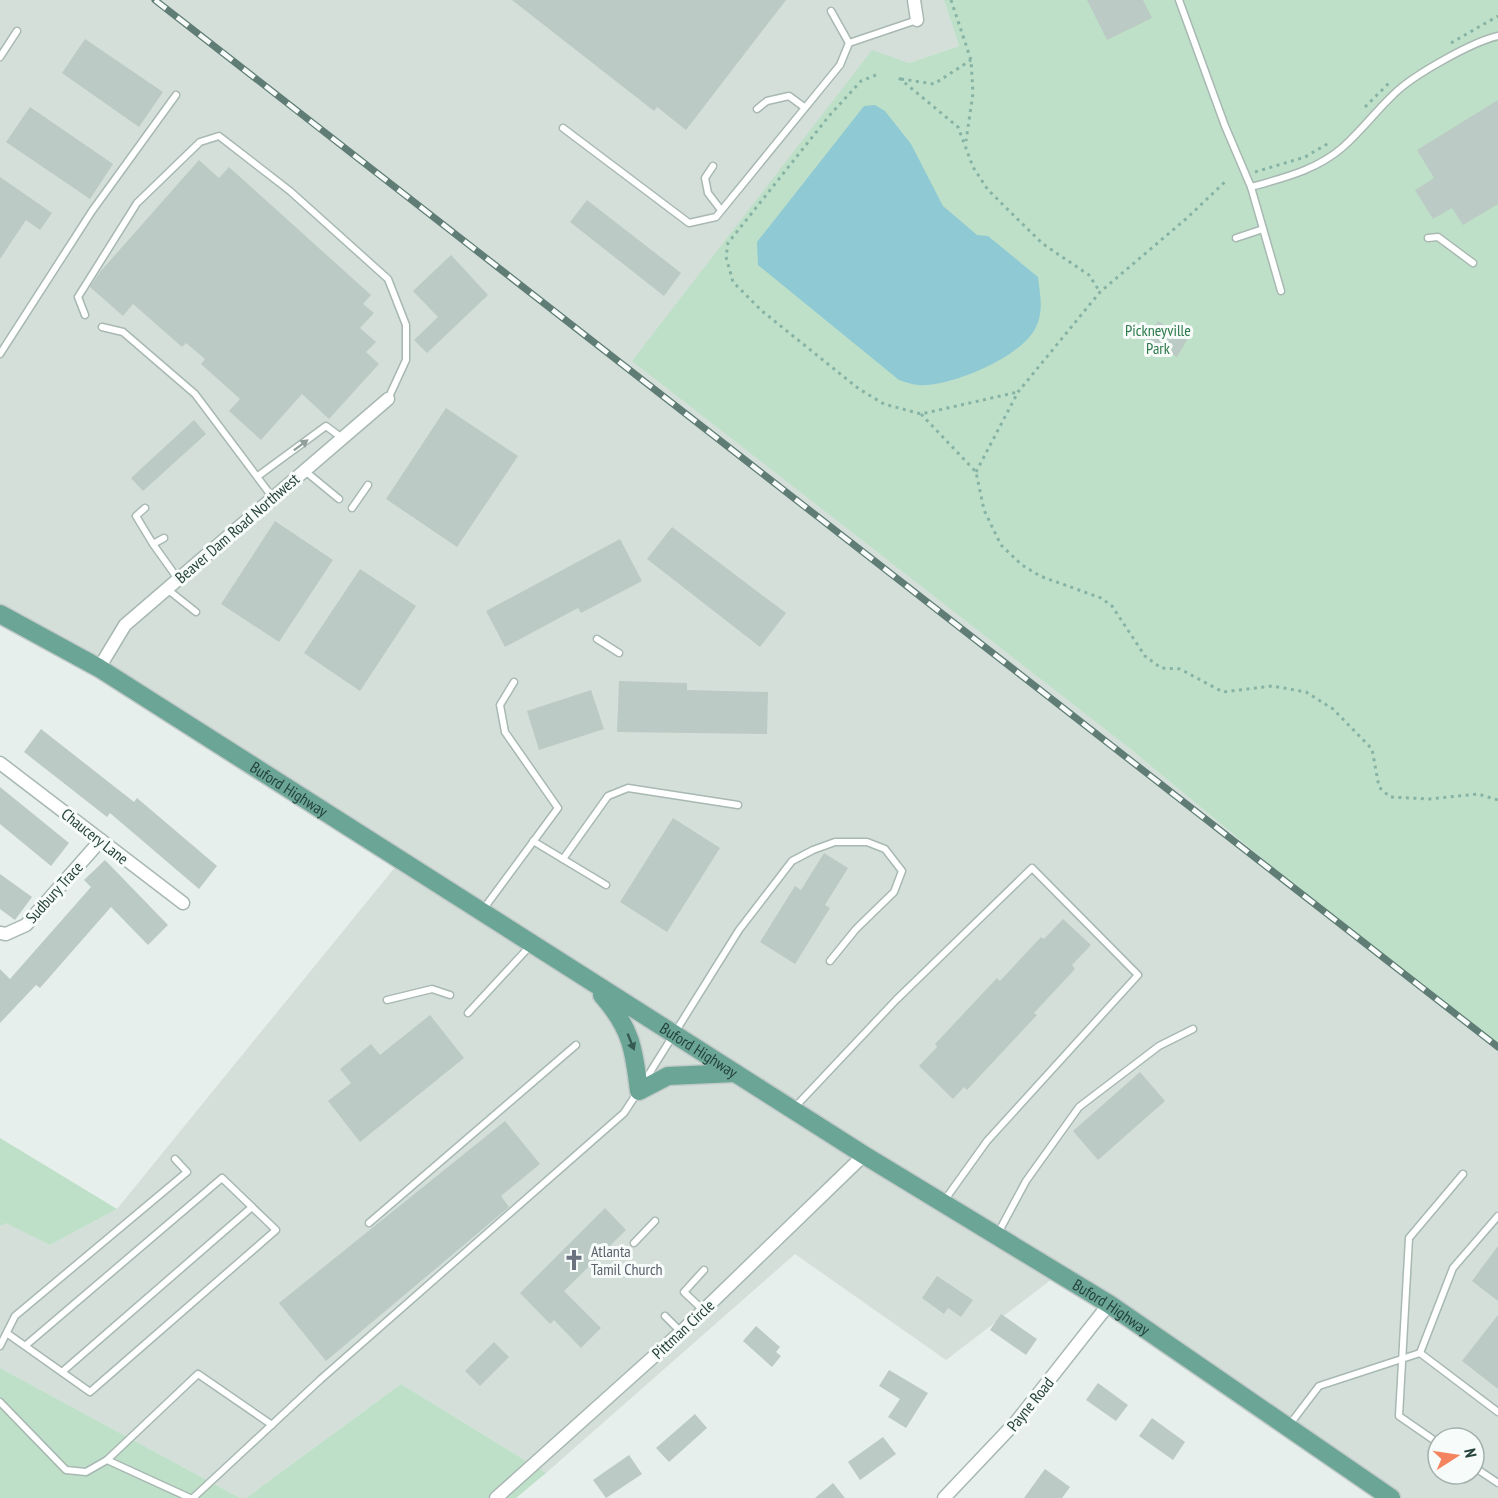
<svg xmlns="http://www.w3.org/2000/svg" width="1498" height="1498" font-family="'PT Sans Narrow',sans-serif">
	<rect width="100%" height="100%" fill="#e6efeb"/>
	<!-- built -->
	<path fill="#d4dfda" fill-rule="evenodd" d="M0 0H944L959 46 909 63 1128 747 1404 976 1498 1043V1498H1381L1056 1276 946 1360 795 1254 546 1473 401 1384 246 1498H240L0 1368V1226L6 1222 50 1245 117 1209 396 866 0 616ZM1438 1438H1474V1474H1438Z"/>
	<!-- green -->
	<g fill="#bfe0c8">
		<path d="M944 0H1498V1043L1404 976 1128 747 632 361 872 50 909 63 959 46Z"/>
		<path d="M0 1138 117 1209 50 1245 6 1223 0 1226Z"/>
		<path d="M0 1368 240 1498H0Z"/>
		<path d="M401 1384 546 1473 516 1498H246Z"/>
	</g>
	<!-- water -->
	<path fill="#8ec9d4" d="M875 105 885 111 911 144 943 206 977 235 988 236 1038 277C1040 295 1044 310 1036 327 1023 356 956 384 926 385 916 386 908 383 899 380L758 265 757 242 864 106Z"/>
	<!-- building -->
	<g fill="#bbcac4">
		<path d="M512 0H786L686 130 657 107 654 111Z"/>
		<path d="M1087 0H1143L1152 18 1107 40Z"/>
		<path d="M85 39 163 92 139 127 62 73Z"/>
		<path d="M1498 100V204L1463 225 1452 208 1433 219 1415 190 1434 178 1417 150Z"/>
		<path d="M30 107 113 164 90 199 6 142Z"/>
		<path d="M199 160 219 178 229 167 371 295 363 304 374 313 360 328 376 342 366 352 379 364 329 419 302 394 261 440 229 411 240 399 201 364 205 359 186 343 182 347 133 304 123 316 90 287 100 272Z"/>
		<path d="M0 177 52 213 40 230 26 220 0 259Z"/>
		<path d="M587 200 681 273 664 296 570 222Z"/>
		<path d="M451 255 488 295 427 353 414 340 438 317 413 291Z"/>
		<path d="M1158 321 1187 340 1177 357 1147 339Z"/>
		<path d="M446 408 518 456 457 547 386 499Z"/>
		<path d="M194 420 206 434 143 491 131 478Z"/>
		<path d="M275 521 333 560 279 642 221 604Z"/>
		<path d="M672 527 786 613 760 647 647 559Z"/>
		<path d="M620 539 642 581 581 613 578 608 505 647 486 611Z"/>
		<path d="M360 569 416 606 360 691 304 653Z"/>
		<path d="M619 681 687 683V690L768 692 767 734 617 732Z"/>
		<path d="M591 690 604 729 539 750 527 711Z"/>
		<path d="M41 729 134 802 137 798 217 866 199 889 110 813 107 817 24 752Z"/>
		<path d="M0 787 69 843 51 866 0 824Z"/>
		<path d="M673 818 720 848 667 932 620 902Z"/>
		<path d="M824 853 848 868 825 905 830 908 795 964 760 942 795 886 801 890Z"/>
		<path d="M105 860 168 925 148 945 111 907 40 988 36 985 0 1023V969L10 979 91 887 84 880Z"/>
		<path d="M0 874 32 897 15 920 0 909Z"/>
		<path d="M1063 919 1091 945 1072 965 1075 969 1034 1013 1037 1015 967 1090 964 1087 953 1099 919 1066 937 1047 935 1044 997 978 1000 981 1041 937 1044 939Z"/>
		<path d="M430 1015 464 1058 360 1142 328 1101 351 1083 340 1069 371 1044 380 1055Z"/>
		<path d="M1140 1072 1165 1101 1098 1160 1073 1131Z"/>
		<path d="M505 1121 540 1164 501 1196 509 1207 326 1361 279 1303Z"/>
		<path d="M605 1208 626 1230 564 1291 601 1328 581 1348 554 1320 550 1324 520 1293Z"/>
		<path d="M1498 1246V1301L1472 1281Z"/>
		<path d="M937 1276 973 1300 961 1317 948 1308 944 1314 922 1298Z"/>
		<path d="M1001 1314 1037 1339 1026 1355 990 1330Z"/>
		<path d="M1498 1315V1389L1462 1361Z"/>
		<path d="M756 1326 780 1347 776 1352 781 1356 772 1367 743 1341Z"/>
		<path d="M494 1342 509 1357 480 1386 465 1371Z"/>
		<path d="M889 1370 928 1393 906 1428 888 1417 900 1399 879 1386Z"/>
		<path d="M1098 1383 1128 1405 1116 1421 1086 1400Z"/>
		<path d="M695 1414 707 1428 669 1462 656 1448Z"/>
		<path d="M1152 1418 1185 1442 1173 1460 1139 1436Z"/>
		<path d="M883 1437 896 1454 860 1480 848 1462Z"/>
		<path d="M629 1455 642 1474 606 1498 593 1480Z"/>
		<path d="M1045 1469 1070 1487 1062 1498H1024Z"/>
		<path d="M833 1483 845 1498H815Z"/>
	</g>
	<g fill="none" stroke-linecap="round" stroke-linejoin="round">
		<defs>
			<g id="service">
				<path d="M1179 0 1225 126 1251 187"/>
				<path d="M831 11 849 43 917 20"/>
				<path d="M0 57 17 31"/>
				<path d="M757 109 767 101 789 96 804 107"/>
				<path d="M563 128 689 223 716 217 840 65 849 43"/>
				<path d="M713 166 705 178 708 193 721 210"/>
				<path d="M1236 238 1263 229"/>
				<path d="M1428 238 1438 237 1473 263"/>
				<path d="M1281 291 1251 187C1283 178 1317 170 1343 147 1361 131 1376 111 1394 94 1413 75 1472 42 1498 36"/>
				<path d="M85 315 78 297 137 203 200 142 219 136 290 191 388 279 406 325V360L388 399"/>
				<path d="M102 327 123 332 195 394 273 498"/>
				<path d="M0 354 92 211 176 95"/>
				<path d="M305 471 339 499"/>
				<path d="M258 476 326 426 342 438"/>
				<path d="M145 508 136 516 153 544"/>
				<path d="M352 508 368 485"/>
				<path d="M164 538 153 544 178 579"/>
				<path d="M167 589 196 612"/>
				<path d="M597 639 619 653"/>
				<path d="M533 841 606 885"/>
				<path d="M563 859 608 796 628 788 738 805"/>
				<path d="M482 911 558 808 505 732 500 705 514 682"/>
				<path d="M387 1000 432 989 450 995"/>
				<path d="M468 1013 530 946"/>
				<path d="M644 1082 739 930 792 861 813 850 835 842H867L885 849 902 871 894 892 856 929 830 961"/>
				<path d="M795 1107 896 1000 1032 868 1138 975 987 1141 944 1201"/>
				<path d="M369 1223 576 1045"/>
				<path d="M997 1235 1026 1181 1079 1107 1159 1046 1193 1029"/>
				<path d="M634 1243 655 1221"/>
				<path d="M703 1310 684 1292 704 1270"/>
				<path d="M665 1316 681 1332"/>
				<path d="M8 1334 90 1392 276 1230 222 1178 25 1346"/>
				<path d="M0 1346 15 1316 187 1172 175 1159"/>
				<path d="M1420 1353 1453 1268 1498 1216"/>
				<path d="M62 1372 252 1207"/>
				<path d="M0 1402 66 1470 86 1472 107 1460 190 1498"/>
				<path d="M1290 1424 1319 1386 1420 1353 1498 1412"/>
				<path d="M1438 1443 1399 1416 1409 1238 1463 1174"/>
				<path d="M107 1460 198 1374 272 1425"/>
				<path d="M1474 1467 1498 1483"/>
				<path d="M193 1498 321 1379 624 1113 637 1093"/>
			</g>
			<g id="minor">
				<path d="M914 0 917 20"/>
				<path d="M99 668 125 625 388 399"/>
				<path d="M0 763 183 903"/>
				<path d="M0 933 6 934 26 925 101 840"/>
				<path d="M496 1498 681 1332 864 1155"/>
				<path d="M944 1498 1016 1422 1109 1304"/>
			</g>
			<g id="primary">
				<path id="s1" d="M0 614 99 668 864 1155 1109 1304 1391 1498"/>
				<path d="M602 995C631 1028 634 1049 639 1091L668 1076 735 1073"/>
			</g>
		</defs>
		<!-- service casing -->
		<use href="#service" stroke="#a8b8b2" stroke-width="9"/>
		<!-- minor casing -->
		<use href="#minor" stroke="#a8b8b2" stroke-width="15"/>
		<!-- primary casing -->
		<use href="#primary" stroke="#c2cac8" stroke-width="21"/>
		<!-- path -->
		<g stroke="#86b3a5" stroke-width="3" stroke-dasharray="3 4.5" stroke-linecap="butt">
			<path d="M951 0 971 60 973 93 966 141"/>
			<path d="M1451 43 1498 16"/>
			<path d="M876 75 861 81 829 116 728 243 726 257 733 282 762 311 859 389 884 404 921 414 1018 392"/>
			<path d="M899 78 958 127 973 167 988 190 1043 244 1089 275 1100 292"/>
			<path d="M901 79 934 84 971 60"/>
			<path d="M1365 107 1390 82"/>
			<path d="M1255 172 1305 157 1329 143"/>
			<path d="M921 414 976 472 984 510 1001 545 1022 565 1040 576 1101 598 1112 606 1145 656 1161 668 1180 669 1223 692 1272 686 1306 692 1333 709 1372 749 1379 787 1390 797 1429 799 1478 794 1498 800"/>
			<path d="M976 472 1018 392 1100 292 1187 218 1227 180"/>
		</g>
		<!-- service -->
		<use href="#service" stroke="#fff" stroke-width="6"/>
		<!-- minor -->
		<use href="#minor" stroke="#fff" stroke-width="12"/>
		<!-- primary -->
		<use href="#primary" stroke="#6aa596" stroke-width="18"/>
		<defs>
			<path id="rail" d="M155 0 1498 1047"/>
		</defs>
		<!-- rail casing -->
		<use href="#rail" stroke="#5f7d75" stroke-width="7"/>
		<!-- rail -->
		<use href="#rail" stroke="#f7fbf9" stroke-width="4.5" stroke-dasharray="14" stroke-linecap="butt"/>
	</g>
	<!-- one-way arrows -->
	<defs><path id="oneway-solid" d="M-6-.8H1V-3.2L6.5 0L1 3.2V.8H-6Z" transform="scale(1.5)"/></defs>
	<use fill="#92a09c" href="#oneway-solid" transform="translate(301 445) rotate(-37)"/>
	<use fill="#365b51" href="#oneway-solid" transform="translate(631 1042) rotate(68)"/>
	<!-- icons -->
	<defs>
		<symbol id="church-bare" viewBox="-9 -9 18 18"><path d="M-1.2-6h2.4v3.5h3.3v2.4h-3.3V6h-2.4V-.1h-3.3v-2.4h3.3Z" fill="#6b7280" stroke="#f7fbf9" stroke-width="2.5" paint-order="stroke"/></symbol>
	</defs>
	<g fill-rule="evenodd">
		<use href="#church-bare" x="559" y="1245" width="30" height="30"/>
	</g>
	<g text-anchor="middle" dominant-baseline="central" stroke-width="6" stroke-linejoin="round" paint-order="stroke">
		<!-- park labels -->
		<g font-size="16" fill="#2d7a4b" stroke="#f7fbf9">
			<text x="1158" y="330">Pickneyville<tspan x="1158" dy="18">Park</tspan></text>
		</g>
		<!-- street labels -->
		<g font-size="16" fill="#24423a" stroke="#f7fbf9">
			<text transform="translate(237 528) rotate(-41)">Beaver Dam Road Northwest</text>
			<text stroke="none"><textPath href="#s1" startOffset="338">Buford Highway</textPath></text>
			<text transform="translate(95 836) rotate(38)">Chaucery Lane</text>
			<text transform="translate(54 892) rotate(-48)">Sudbury Trace</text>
			<text stroke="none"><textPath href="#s1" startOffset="824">Buford Highway</textPath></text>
			<text stroke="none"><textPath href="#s1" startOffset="1310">Buford Highway</textPath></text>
			<text transform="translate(683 1329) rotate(-43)">Pittman Circle</text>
			<text transform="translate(1030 1404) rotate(-51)">Payne Road</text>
		</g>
		<!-- worship labels -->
		<g font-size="16" fill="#5b616d" stroke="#f7fbf9" text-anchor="start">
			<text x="591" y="1251">Atlanta<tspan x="591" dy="18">Tamil Church</tspan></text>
		</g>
	</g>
	<!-- north arrow -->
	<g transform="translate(1456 1456) rotate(78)"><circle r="28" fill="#f7fbf9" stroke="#a3b1ad" stroke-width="1.5"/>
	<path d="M0-4.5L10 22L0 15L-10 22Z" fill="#f4845f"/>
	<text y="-9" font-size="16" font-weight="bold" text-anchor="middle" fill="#24423a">N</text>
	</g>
</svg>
